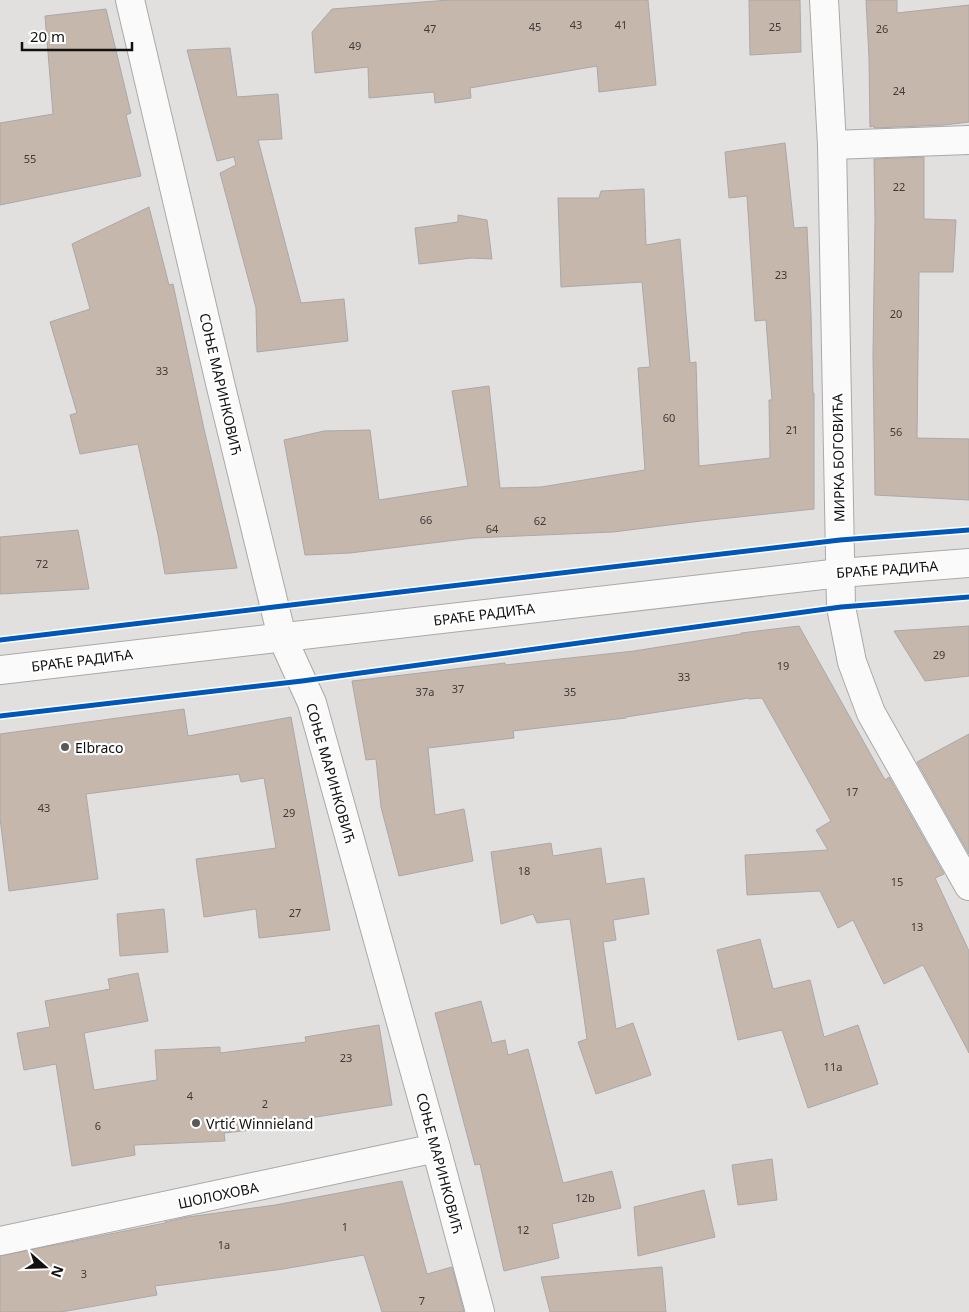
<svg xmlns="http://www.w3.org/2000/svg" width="969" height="1312" font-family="'Noto Sans',sans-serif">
	<rect width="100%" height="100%" fill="#e2e0de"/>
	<!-- building -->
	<g fill="#c6b7ad" stroke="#aaa8a8">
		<path d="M449 0H648L656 85 599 92 597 66 470 88 471 98 435 103 434 92 369 98 368 67 315 73 312 32 332 9Z"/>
		<path d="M749 0H800L801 52 750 55Z"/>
		<path d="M866 0H897V13L969 5V122L944 125 874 128V126L870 127 869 58Z"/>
		<path d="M106 9 131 113 126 115 141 176 0 205V123L53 114 45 16Z"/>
		<path d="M230 48 237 97 278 94 282 139 258 140 301 303 344 299 348 341 257 352 256 308 220 173 236 165 234 157 217 161 187 50Z"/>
		<path d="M785 143 794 228 807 227 811 313 813 393H814V509L701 521 613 532 473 538 350 553 305 555 284 440 324 431 370 430 379 500 468 486 452 391 489 386 500 488 541 487 645 470 638 368 650 367 642 282 561 287 558 198H599L601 191 644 189 646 245 680 239 690 363 696 362 699 466 770 458 769 400H772L766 320 755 321 747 196 729 198 725 152Z"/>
		<path d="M924 157V219L956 220 953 272H919L917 438 969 439V500L875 495 873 354 875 218 874 159Z"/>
		<path d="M149 207 169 285 173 284 204 429 237 568 165 574 158 535 138 444 80 454 70 415 77 413 50 322 90 309 72 244Z"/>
		<path d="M458 215 487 220 492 259 472 258 419 264 415 228 458 222Z"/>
		<path d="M78 530 89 589 0 594V537Z"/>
		<path d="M799 626 885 780 889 777 944 874 935 878 969 951V1053L923 965 884 984 853 920 838 928 820 891 747 895 745 855 828 850 816 830 831 821 762 698 749 699V698L626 717V718L513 731 514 738 428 748 435 815 464 809 473 861 399 876 381 807 376 759 366 760 352 681 505 663V665L634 651 741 634V633Z"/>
		<path d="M969 626V676L925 681 894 631Z"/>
		<path d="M184 709 188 736 291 717 330 930 259 938 256 909 204 917 196 859 276 848 264 778 241 782 239 774 86 794 98 879 9 891 0 818V734Z"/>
		<path d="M969 734V854L917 762Z"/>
		<path d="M551 843 553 856 601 848 606 884 644 878 649 914 613 920 616 940 603 942 616 1029 633 1023 651 1075 596 1094 578 1042 587 1039 570 919 537 923 533 914 501 924 491 852Z"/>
		<path d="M164 909 168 952 120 956 117 914Z"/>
		<path d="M760 939 773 989 810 980 824 1037 858 1025 878 1084 808 1108 782 1030 738 1040 717 950Z"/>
		<path d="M138 973 148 1021 84 1033 94 1090 157 1080 155 1050 220 1047V1053L306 1042 305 1037 379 1025 392 1105 297 1120 298 1125 224 1133 225 1141 134 1145 135 1155 72 1166 56 1064 24 1070 17 1033 50 1027 45 1001 110 989 108 979Z"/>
		<path d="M481 1001 492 1043 505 1040 508 1055 528 1049 563 1183 612 1171 621 1208 552 1224 559 1258 504 1271 480 1164 475 1165 435 1013Z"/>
		<path d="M772 1159 777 1200 738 1205 732 1165Z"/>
		<path d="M402 1181 427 1274 452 1267 464 1312H382L364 1255 283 1269 155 1286 157 1295 61 1312H0V1256L165 1223V1222L188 1217 275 1205Z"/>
		<path d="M704 1190 715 1237 638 1256 634 1207Z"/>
		<path d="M662 1267 666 1312H550L541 1277Z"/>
	</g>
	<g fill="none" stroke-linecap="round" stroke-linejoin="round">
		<defs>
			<g id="minor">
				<path d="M130 0 221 387 282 637 312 703 436 1148 480 1312"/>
				<path d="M824 0 832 145 841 607 852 662 871 713 969 886"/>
				<path d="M832 145 969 140"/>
				<path d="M0 1241 436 1148"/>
			</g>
			<path id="tertiary" d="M0 670 840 573 969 563"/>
		</defs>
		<!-- minor casing -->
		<use href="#minor" stroke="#aaa9a8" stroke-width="30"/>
		<!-- tertiary casing -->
		<use href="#tertiary" stroke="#aaa9a8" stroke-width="30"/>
		<!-- minor -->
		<use href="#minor" stroke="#fbfafa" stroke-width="28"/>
		<!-- tertiary -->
		<use href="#tertiary" stroke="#fbfafa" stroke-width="28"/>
		<defs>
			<g id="cycleway">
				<path d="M0 640 274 607 840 540 969 530"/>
				<path d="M0 716 302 681 841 607 969 597"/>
			</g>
		</defs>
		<!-- cycleway casing -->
		<use href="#cycleway" stroke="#fff" stroke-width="8"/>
		<!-- cycleway -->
		<use href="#cycleway" stroke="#0057b8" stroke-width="5"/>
	</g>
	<!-- markers -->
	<g fill="#5b5958" stroke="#fff" stroke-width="2">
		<circle cx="65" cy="747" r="5"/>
		<circle cx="196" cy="1123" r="5"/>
	</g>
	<g text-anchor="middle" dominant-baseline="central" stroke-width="4.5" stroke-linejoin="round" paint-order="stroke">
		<!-- number labels -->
		<g font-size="11" fill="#3f3a37">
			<text x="576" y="24">43</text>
			<text x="621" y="24">41</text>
			<text x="535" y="26">45</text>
			<text x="775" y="26">25</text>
			<text x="430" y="28">47</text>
			<text x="882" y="28">26</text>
			<text x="355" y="45">49</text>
			<text x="899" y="90">24</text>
			<text x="30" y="158">55</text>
			<text x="899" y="186">22</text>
			<text x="781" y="274">23</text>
			<text x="896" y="313">20</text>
			<text x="162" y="370">33</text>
			<text x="669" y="417">60</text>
			<text x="792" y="429">21</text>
			<text x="896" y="431">56</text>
			<text x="426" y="519">66</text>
			<text x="540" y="520">62</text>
			<text x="492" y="528">64</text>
			<text x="42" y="563">72</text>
			<text x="939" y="654">29</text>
			<text x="783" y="665">19</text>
			<text x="684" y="676">33</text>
			<text x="458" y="688">37</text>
			<text x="425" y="691">37a</text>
			<text x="570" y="691">35</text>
			<text x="852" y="791">17</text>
			<text x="44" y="807">43</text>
			<text x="289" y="812">29</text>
			<text x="524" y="870">18</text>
			<text x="897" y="881">15</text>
			<text x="295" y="912">27</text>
			<text x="917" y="926">13</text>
			<text x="346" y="1057">23</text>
			<text x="833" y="1066">11a</text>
			<text x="190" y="1095">4</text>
			<text x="265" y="1103">2</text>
			<text x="98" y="1125">6</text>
			<text x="585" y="1197">12b</text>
			<text x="345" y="1226">1</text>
			<text x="523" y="1229">12</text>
			<text x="224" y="1244">1a</text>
			<text x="84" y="1273">3</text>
			<text x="422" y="1300">7</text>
		</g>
		<!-- street labels -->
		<g font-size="14" fill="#121110" stroke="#fff">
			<text transform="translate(221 384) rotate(77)">СОЊЕ МАРИНКОВИЋ</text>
			<text transform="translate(838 458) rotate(-91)">МИРКА БОГОВИЋА</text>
			<text transform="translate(887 569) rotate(-4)">БРАЋЕ РАДИЋА</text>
			<text transform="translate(484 614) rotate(-7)">БРАЋЕ РАДИЋА</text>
			<text transform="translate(82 660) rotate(-7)">БРАЋЕ РАДИЋА</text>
			<text transform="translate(331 773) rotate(74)">СОЊЕ МАРИНКОВИЋ</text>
			<text transform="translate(440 1163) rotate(75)">СОЊЕ МАРИНКОВИЋ</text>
			<text transform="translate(218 1195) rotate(-12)">ШОЛОХОВА</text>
		</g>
		<!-- poi labels -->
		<g font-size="14" fill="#121110" stroke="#fff" text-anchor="start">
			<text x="75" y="747">Elbraco</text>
			<text x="206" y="1123">Vrtić Winnieland</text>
		</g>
	</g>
	<!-- north arrow -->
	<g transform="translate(45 1267) rotate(110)" stroke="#ffffff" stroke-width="4" paint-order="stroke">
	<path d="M0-4L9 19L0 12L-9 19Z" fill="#121110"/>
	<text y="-8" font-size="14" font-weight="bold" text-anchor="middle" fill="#121110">N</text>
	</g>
	<!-- scale -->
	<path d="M22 42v8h110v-8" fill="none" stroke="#121110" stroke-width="2.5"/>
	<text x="30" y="42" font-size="15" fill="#121110" stroke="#ffffff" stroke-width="4" paint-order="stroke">20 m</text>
</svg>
